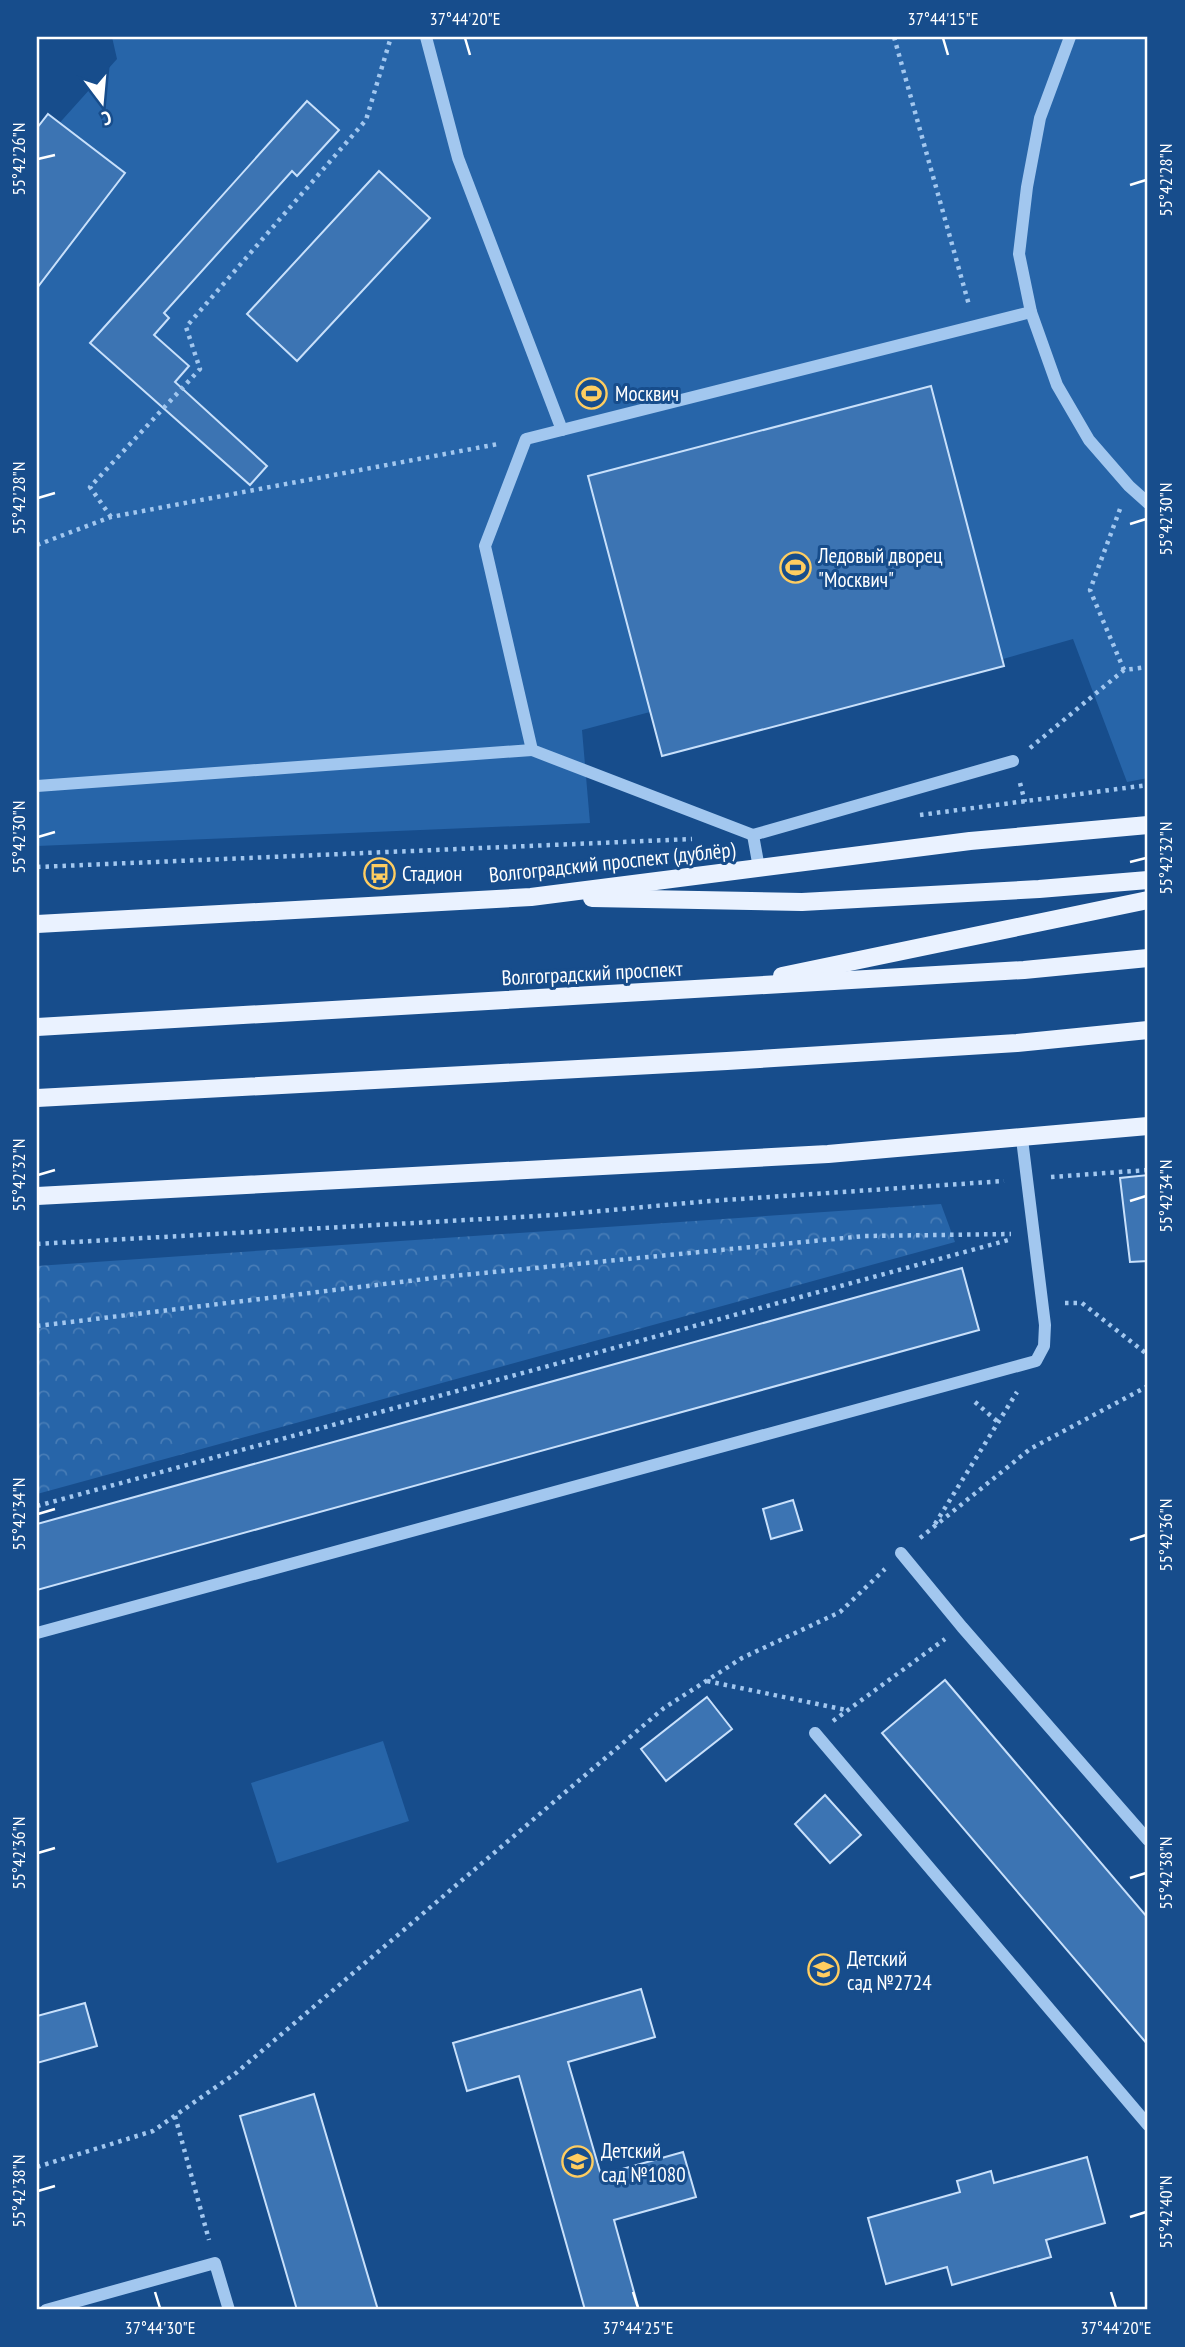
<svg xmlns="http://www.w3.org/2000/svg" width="1185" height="2347" font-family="'PT Sans Narrow',sans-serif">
	<defs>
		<pattern id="park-crowns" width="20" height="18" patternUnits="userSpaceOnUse" patternTransform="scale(1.75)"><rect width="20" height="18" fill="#2765a9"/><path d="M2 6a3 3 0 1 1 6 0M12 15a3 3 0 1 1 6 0" fill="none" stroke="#477cb6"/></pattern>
	</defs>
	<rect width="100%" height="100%" fill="#174d8c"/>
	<!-- park -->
	<path fill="url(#park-crowns)" d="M941 1204 955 1242 37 1494V1266Z"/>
	<!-- pitch -->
	<g fill="#2765a9">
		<path d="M112 37H1148V778L1127 782 1073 639 1003 659 1004 666 662 756 650 712 582 730 590 823 37 846V148L117 59Z"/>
		<path d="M383 1741 409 1821 277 1863 251 1783Z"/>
	</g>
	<!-- building -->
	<g fill="#3c74b3" stroke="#c8e0fb" stroke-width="2">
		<path d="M307 101 339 130 297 176 292 171 164 313 169 318 154 335 189 366 175 382 267 466 250 485 90 343Z"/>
		<path d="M48 114 125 173 37 288V128Z"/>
		<path d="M379 171 430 218 297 361 247 314Z"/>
		<path d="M931 386 1004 666 662 756 588 476Z"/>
		<path d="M1148 1175V1261L1130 1262 1120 1178Z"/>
		<path d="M962 1268 979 1330 37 1590V1524Z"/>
		<path d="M793 1500 802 1530 771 1539 763 1509Z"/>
		<path d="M945 1680 1148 1918V2045L882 1733Z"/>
		<path d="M707 1697 732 1729 666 1781 641 1749Z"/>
		<path d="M825 1795 861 1835 830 1863 795 1824Z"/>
		<path d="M641 1989 655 2037 568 2062 601 2175 683 2152 696 2197 614 2220 639 2310H585L519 2076 467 2091 453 2043Z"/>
		<path d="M85 2003 97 2046 37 2063V2016Z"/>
		<path d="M314 2094 378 2310H297L283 2262 240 2116Z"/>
		<path d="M1087 2157 1105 2223 1046 2240 1051 2257 952 2285 947 2267 886 2284 868 2218 960 2192 957 2181 991 2171 994 2183Z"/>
	</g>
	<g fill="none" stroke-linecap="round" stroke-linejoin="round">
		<!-- path -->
		<g stroke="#a2c7ef" stroke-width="4.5" stroke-dasharray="3.5 5" stroke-linecap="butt">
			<path d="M894 37 969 305"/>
			<path d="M1120 509 1090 590 1124 670"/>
			<path d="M111 517 90 487 200 369 186 327 366 120 391 37"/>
			<path d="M37 545 111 517 498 444"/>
			<path d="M1030 748 1124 670 1148 667"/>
			<path d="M1020 783 1025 802"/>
			<path d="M920 815 1148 785"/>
			<path d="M37 867 692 839"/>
			<path d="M1051 1177 1148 1170"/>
			<path d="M37 1244 556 1215 710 1201 1004 1181"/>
			<path d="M1065 1303H1082L1148 1355"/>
			<path d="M37 1326 442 1277 865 1236 1011 1234"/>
			<path d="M975 1402 998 1422"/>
			<path d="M37 1506 1012 1239"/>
			<path d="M935 1524 1017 1392"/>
			<path d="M920 1538 1030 1449 1148 1386"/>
			<path d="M707 1681 846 1710"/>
			<path d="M833 1721 945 1639"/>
			<path d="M175 2116 209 2240"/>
			<path d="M37 2167 153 2131 236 2073 664 1708 742 1658 840 1612 885 1569"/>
		</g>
		<!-- minor -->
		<g stroke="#a2c7ef" stroke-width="12">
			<path d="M426 37 458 158 562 430"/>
			<path d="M1070 37 1040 118 1027 187 1019 254 1031 312 1057 385 1089 440 1129 486 1148 503"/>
			<path d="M37 786 532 750"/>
			<path d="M753 835 532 750 485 546 526 439 1031 312"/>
			<path d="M759 868 753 835 1013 761"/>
			<path d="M901 1553 962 1627 1148 1840"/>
			<path d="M37 1633 1036 1361 1044 1346 1045 1325 1022 1139"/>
			<path d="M815 1733 1148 2125"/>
			<path d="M46 2310 215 2263 229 2310"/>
		</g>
		<!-- major -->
		<g stroke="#eaf2ff" stroke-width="18">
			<path d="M592 898 802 902 1039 889 1148 880"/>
			<path d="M37 924 531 897 970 841 1148 825"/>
			<path d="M782 976 1148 900"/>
			<path d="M37 1027 1024 970 1148 958"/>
			<path d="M37 1098 727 1061 1017 1043 1148 1030"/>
			<path d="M37 1196 828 1154 1148 1126"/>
		</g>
	</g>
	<!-- ticks -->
	<path fill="none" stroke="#fff" stroke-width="2.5" d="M465 38 470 55M943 38 948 55M38 159 55 155M1130 185 1146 180M38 498 55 493M1130 524 1146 519M38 837 55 832M1130 862 1146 858M38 1175 55 1170M1130 1201 1146 1196M38 1514 55 1509M1130 1540 1146 1535M38 1853 55 1848M1130 1878 1146 1873M38 2191 55 2186M1130 2217 1146 2212M155 2292 160 2308M633 2292 638 2308M1111 2292 1116 2308"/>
	<!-- icons -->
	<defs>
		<symbol id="stadium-ring" viewBox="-11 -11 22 22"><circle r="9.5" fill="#174d8c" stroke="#ffcd60" stroke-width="1.5"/><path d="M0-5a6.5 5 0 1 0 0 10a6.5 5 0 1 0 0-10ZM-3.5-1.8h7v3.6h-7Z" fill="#ffcd60"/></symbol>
		<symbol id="bus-ring" viewBox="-11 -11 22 22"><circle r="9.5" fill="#174d8c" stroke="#ffcd60" stroke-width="1.5"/><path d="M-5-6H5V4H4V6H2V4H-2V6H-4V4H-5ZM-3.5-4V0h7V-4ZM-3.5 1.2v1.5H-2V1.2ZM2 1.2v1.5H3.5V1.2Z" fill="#ffcd60"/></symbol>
		<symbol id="school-ring" viewBox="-11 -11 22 22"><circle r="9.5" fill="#174d8c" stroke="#ffcd60" stroke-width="1.5"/><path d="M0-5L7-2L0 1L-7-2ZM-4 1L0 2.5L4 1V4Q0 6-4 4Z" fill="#ffcd60"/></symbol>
	</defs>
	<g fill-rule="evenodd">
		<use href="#stadium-ring" x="574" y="376" width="35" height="35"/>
		<use href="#stadium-ring" x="778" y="550" width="35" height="35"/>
		<use href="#bus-ring" x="362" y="856" width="35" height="35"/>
		<use href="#school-ring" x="806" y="1952" width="35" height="35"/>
		<use href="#school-ring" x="560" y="2144" width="35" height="35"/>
	</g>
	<g text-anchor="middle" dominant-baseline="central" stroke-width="6" stroke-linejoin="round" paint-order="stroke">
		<!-- poi labels -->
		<g font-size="21" fill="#fff" stroke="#174d8c" text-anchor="start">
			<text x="615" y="393">Москвич</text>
			<text x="818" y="555">Ледовый дворец<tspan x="818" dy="24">"Москвич"</tspan></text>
			<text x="402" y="873">Стадион</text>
			<text x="847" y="1958">Детский<tspan x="847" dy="24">сад №2724</tspan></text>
			<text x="601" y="2150">Детский<tspan x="601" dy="24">сад №1080</tspan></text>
		</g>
		<!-- street labels -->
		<g font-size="21" fill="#fff" stroke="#174d8c">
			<text transform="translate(612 862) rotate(-6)">Волгоградский проспект (дублёр)</text>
			<text transform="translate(592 973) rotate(-3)">Волгоградский проспект</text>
		</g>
	</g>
	<!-- border -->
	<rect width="1185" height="2347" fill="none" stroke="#174d8c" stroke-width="77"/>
	<!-- north arrow -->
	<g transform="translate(102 102) rotate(164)" stroke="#174d8c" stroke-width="5" paint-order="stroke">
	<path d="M0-5L12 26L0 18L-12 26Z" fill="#ffffff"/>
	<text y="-10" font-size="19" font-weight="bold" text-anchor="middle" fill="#ffffff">С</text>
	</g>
	<rect x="38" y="38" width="1108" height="2270" fill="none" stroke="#fff" stroke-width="2.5"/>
	<g font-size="18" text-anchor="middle" fill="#fff">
		<text x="465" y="25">37°44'20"E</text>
		<text x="943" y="25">37°44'15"E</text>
		<text transform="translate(19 159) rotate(-90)" y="6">55°42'26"N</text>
		<text transform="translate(1166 180) rotate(-90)" y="6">55°42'28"N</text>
		<text transform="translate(19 498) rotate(-90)" y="6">55°42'28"N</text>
		<text transform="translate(1166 519) rotate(-90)" y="6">55°42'30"N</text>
		<text transform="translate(19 837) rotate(-90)" y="6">55°42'30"N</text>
		<text transform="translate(1166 858) rotate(-90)" y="6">55°42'32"N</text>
		<text transform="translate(19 1175) rotate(-90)" y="6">55°42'32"N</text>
		<text transform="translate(1166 1196) rotate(-90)" y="6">55°42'34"N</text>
		<text transform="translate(19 1514) rotate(-90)" y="6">55°42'34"N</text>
		<text transform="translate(1166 1535) rotate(-90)" y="6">55°42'36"N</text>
		<text transform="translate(19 1853) rotate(-90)" y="6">55°42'36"N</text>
		<text transform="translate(1166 1873) rotate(-90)" y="6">55°42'38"N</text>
		<text transform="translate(19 2191) rotate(-90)" y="6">55°42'38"N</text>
		<text transform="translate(1166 2212) rotate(-90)" y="6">55°42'40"N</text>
		<text x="160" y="2334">37°44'30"E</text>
		<text x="638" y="2334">37°44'25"E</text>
		<text x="1116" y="2334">37°44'20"E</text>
	</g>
</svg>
